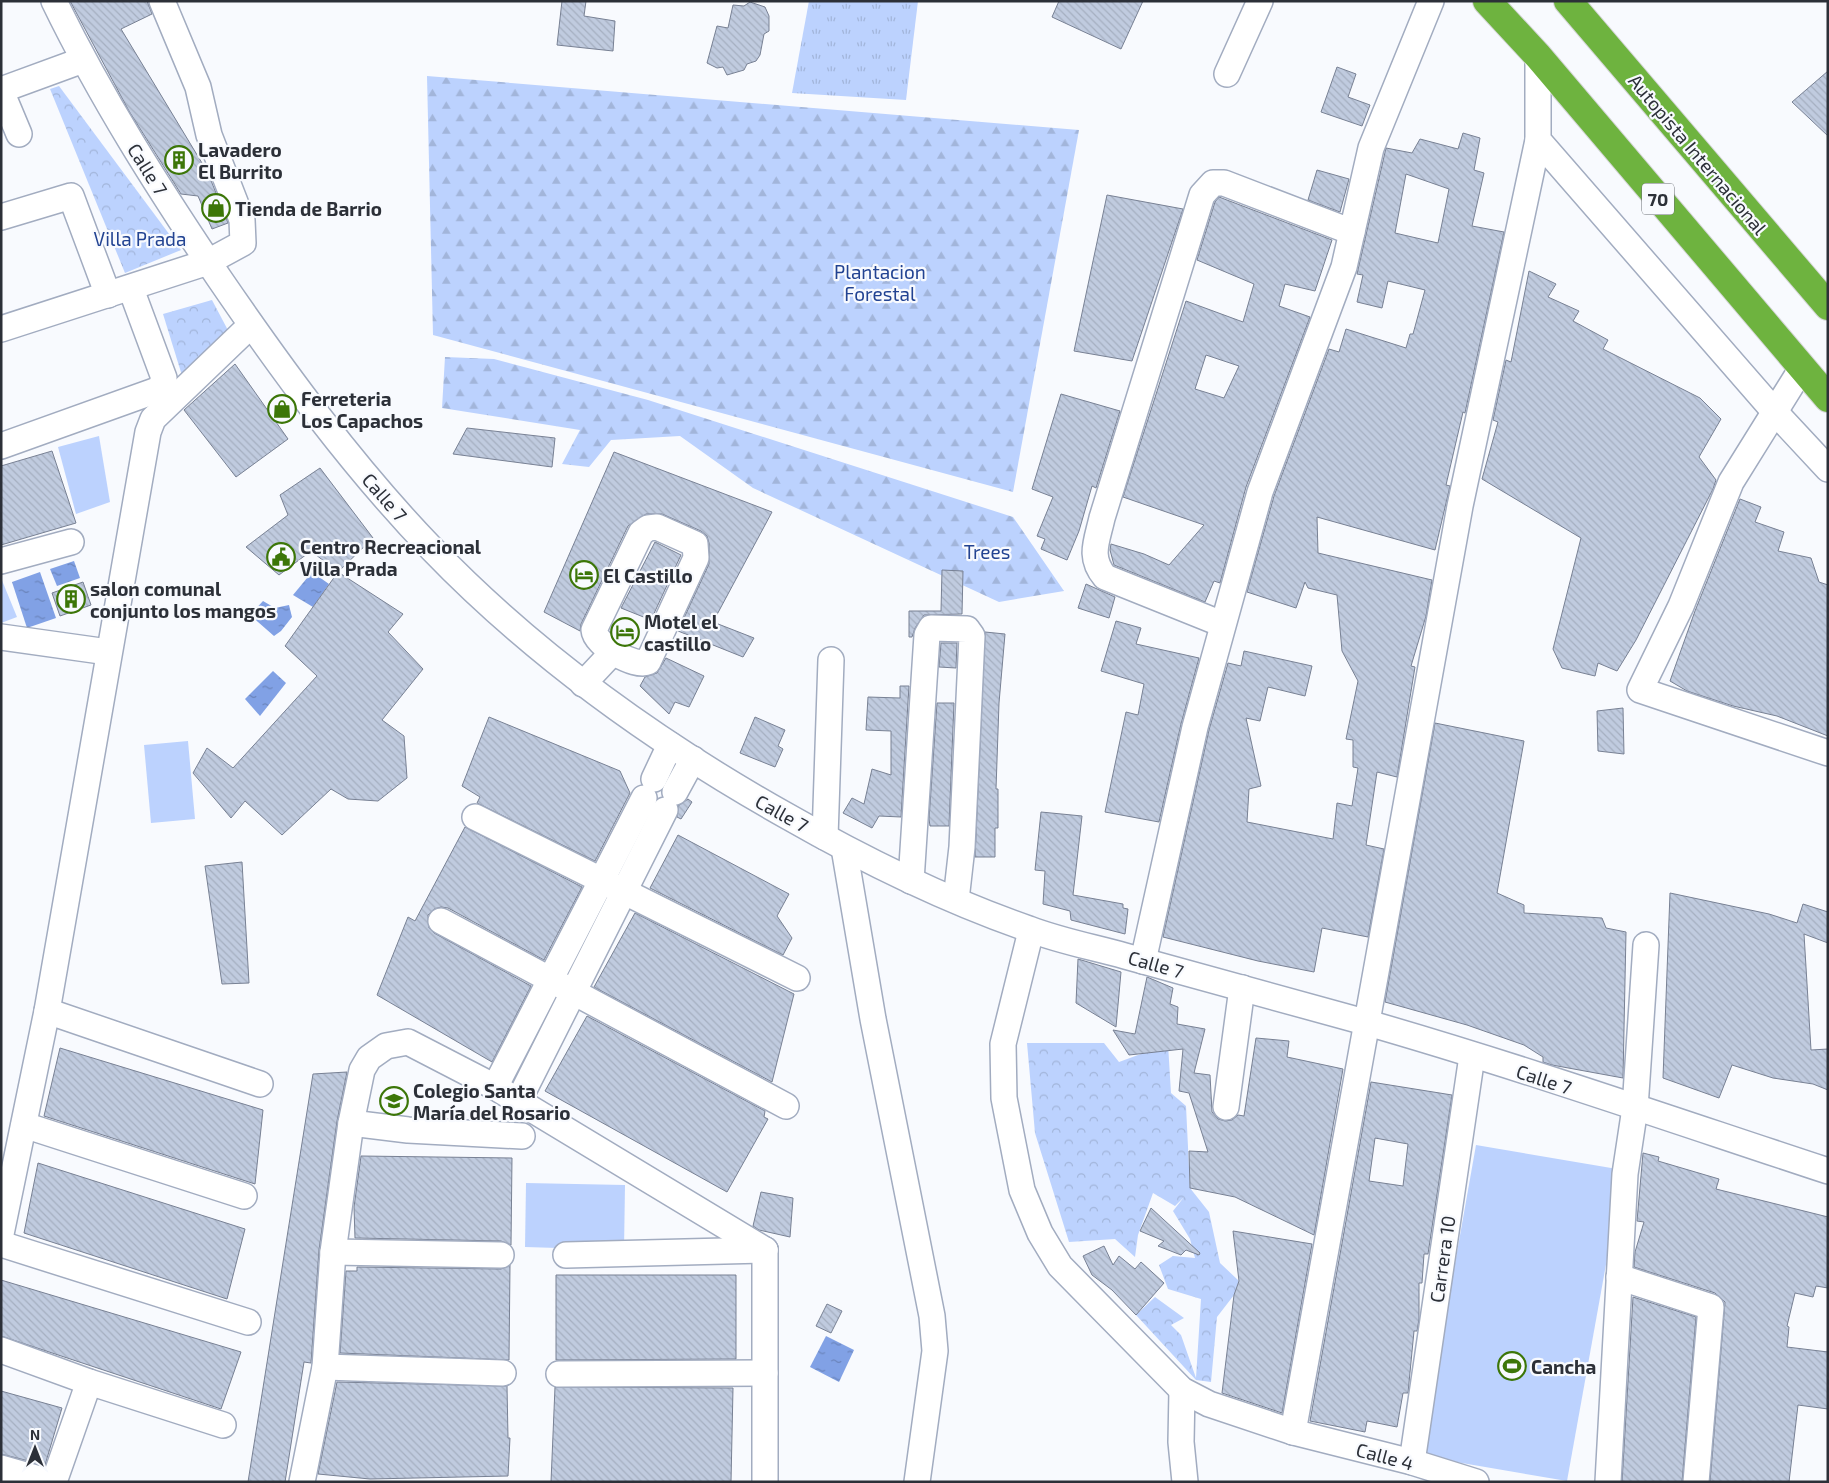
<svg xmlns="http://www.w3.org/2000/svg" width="1829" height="1483" font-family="'Exo 2',sans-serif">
	<defs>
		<pattern id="grass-tufts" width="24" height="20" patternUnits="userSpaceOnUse" patternTransform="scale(1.25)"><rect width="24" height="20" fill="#bcd2fe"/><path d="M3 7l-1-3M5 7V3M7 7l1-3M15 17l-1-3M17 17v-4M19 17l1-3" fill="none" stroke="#a2b5da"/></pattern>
		<pattern id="forest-firs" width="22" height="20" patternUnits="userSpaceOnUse" patternTransform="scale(1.25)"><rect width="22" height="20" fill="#bcd2fe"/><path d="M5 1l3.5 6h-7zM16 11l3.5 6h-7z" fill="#a2b5da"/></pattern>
		<pattern id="park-crowns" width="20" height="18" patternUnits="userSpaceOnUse" patternTransform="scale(1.25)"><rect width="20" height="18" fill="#bcd2fe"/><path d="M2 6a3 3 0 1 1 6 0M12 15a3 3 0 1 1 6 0" fill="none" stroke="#a2b5da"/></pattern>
		<pattern id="water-ripples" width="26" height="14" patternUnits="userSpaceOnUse" patternTransform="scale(1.25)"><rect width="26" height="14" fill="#81a1e5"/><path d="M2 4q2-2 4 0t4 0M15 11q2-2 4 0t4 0" fill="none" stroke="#6a84bb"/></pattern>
		<pattern id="building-back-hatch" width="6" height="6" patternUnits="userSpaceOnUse" patternTransform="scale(1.25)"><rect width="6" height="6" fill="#c0cbdf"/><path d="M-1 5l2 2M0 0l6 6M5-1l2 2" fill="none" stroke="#a5afc0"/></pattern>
	</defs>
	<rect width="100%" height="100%" fill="#f8fafe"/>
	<!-- grass -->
	<path fill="url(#grass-tufts)" d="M809 1H918L906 100 792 93Z"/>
	<!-- forest -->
	<g fill="url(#forest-firs)">
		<path d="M427 76 1079 130 1013 492 433 335Z"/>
		<path d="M445 357 494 359 648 400 1013 517 1064 591 999 602 753 488 680 436 611 440 589 467 562 464 580 430 442 408Z"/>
	</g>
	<!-- park -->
	<g fill="url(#park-crowns)">
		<path d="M59 86 181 250 125 273 50 89Z"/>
		<path d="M212 300 231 336 184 382 163 314Z"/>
		<path d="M1027 1043H1104L1119 1062 1168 1044 1171 1093 1186 1106 1190 1188 1209 1212 1220 1263 1239 1281 1234 1295 1217 1317 1211 1382 1196 1380 1136 1315 1155 1297 1184 1318 1171 1325 1181 1335 1196 1378 1201 1299 1168 1289 1159 1265 1173 1256 1195 1258 1190 1239 1173 1211 1184 1197 1175 1206 1153 1193 1138 1235 1135 1257 1115 1239 1069 1242 1035 1133Z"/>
	</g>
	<!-- pitch -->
	<g fill="#bcd2fe">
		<path d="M99 436 110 502 76 514 58 447Z"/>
		<path d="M1 578 17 617 1 623Z"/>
		<path d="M188 741 195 819 151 823 144 745Z"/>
		<path d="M1476 1145 1623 1170 1567 1481 1421 1456Z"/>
		<path d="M526 1183 625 1185 624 1250 525 1247Z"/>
	</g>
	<!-- water -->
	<g fill="url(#water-ripples)">
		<path d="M74 561 80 578 57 586 50 569Z"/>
		<path d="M40 572 56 618 27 628 12 582Z"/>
		<path d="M312 572 329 584 313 607 293 595Z"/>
		<path d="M263 601 275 608 289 605 292 617 281 631 274 636 250 615Z"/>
		<path d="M273 671 286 683 260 716 245 699Z"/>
		<path d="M826 1336 854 1350 839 1382 810 1367Z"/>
	</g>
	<!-- building -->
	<g fill="url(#building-back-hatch)" stroke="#788194" fill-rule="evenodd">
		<path d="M70 1H147L152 14 121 29 208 173 228 223 212 229 198 196 181 194 129 111Z"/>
		<path d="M562 1H586L584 16 615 21 613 51 557 45Z"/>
		<path d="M1059 1H1143L1121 49 1052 17Z"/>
		<path d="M750 2 765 7 769 16V31L764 34 760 55 756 61 747 64 744 70 727 75 723 67 717 68 707 63 717 26 728 28 733 5 744 6Z"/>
		<path d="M1337 67 1356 74 1348 97 1370 105 1362 126 1321 112Z"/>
		<path d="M1828 71V136L1792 102Z"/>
		<path d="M1463 133 1480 138 1474 170 1484 173 1472 226 1504 232 1465 413 1463 412 1446 485 1450 486 1435 550 1317 517 1318 553 1432 580 1426 616 1411 666 1415 667 1397 777 1377 772 1366 845 1384 849 1368 937 1322 928 1314 972 1258 961 1163 937 1209 730 1228 663 1241 666 1244 651 1312 666 1305 696 1268 687 1260 721 1246 718 1261 786 1249 789 1247 822 1333 839 1337 803 1352 806 1358 768 1353 767V740L1346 739 1358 681 1342 651 1337 595 1308 588 1305 582 1296 608 1247 592 1274 496 1329 349 1339 352 1346 329 1406 348 1410 334H1413L1425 290 1388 281 1382 308 1357 302 1363 275 1357 274 1386 148 1412 153 1420 139 1458 149ZM1406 174 1449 189 1438 243 1395 233Z"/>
		<path d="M1317 170 1349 179 1340 212 1308 200Z"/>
		<path d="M1107 195 1183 209 1132 361 1074 351Z"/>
		<path d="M1219 197 1332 240 1315 291 1285 284 1279 306 1310 317 1246 487 1220 583 1214 581 1205 602 1114 565 1110 550 1111 544 1144 554 1169 565 1204 525 1123 497 1186 301 1243 322 1254 284 1197 260 1215 202ZM1206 355 1239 366 1224 398 1195 389Z"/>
		<path d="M1529 271 1556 284 1548 297 1579 311 1573 321 1608 340 1603 349 1700 398 1721 419 1699 457 1716 480 1713 489 1636 640 1617 671 1598 663 1595 676 1562 668 1553 649 1581 538 1482 479 1498 422 1493 420 1506 360 1511 362Z"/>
		<path d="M235 364 288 439 236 477 184 410Z"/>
		<path d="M1061 394 1120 411 1096 488 1092 486 1079 531 1067 560 1041 549 1045 539 1037 536 1053 497 1032 489Z"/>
		<path d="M467 428 555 438 552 467 453 454Z"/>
		<path d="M52 451 76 523 1 545V466Z"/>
		<path d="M614 452 772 512 713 622 754 638 743 657 678 631 709 564V543L707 536 701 531 662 514H646L628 526 581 624 580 631 544 612Z"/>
		<path d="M320 468 373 538 338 572 403 614 388 632 423 669 382 720 404 736 407 778 378 801 348 799 331 789 282 835 245 801 231 818 193 773 207 748 233 768 317 676 285 646 338 572 311 551 279 575 246 547 288 515 280 495Z"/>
		<path d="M1740 499 1761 507 1755 522 1784 532 1778 551 1811 558 1819 582 1828 585V736L1777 716 1733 706 1687 691 1670 681 1695 611Z"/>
		<path d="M655 542 681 555 651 620 621 608Z"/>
		<path d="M942 570 963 571 962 614 924 615 915 628 912 637H909V611H941Z"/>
		<path d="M83 582 91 605 60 616 52 593Z"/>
		<path d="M1086 584 1115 597 1109 618 1078 608Z"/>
		<path d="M1116 621 1141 628 1136 644 1199 658 1181 724 1159 822 1105 812 1126 712 1138 715 1144 684 1101 671Z"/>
		<path d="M985 632 1005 634 999 703 996 789H998V828H995V857H975Z"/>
		<path d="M941 643H957L956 668 939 667Z"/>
		<path d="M666 658 704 676 689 707 675 702 669 714 640 686 645 677 657 673Z"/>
		<path d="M900 686H909L901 817 879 816 872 828 843 813 852 798 864 804 872 769 891 775V731L866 730 868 697 900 698Z"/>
		<path d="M937 703H954L949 826H930L929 819Z"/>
		<path d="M1623 708 1624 754 1598 751 1597 711Z"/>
		<path d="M489 717 620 771 630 793 595 861 477 803 480 797 462 786Z"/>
		<path d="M755 717 785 730 778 746 783 749 775 767 740 753Z"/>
		<path d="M1435 723 1524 741 1497 893 1524 905V913L1602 918 1606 928 1626 932 1623 1078 1552 1065 1543 1062V1057L1524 1045 1467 1025 1385 1002Z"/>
		<path d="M688 799 692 802 681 819 677 817 678 806Z"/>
		<path d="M1041 812 1082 816 1073 895 1123 904V908L1128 909 1125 934 1071 920 1070 911 1043 904 1045 871 1035 870Z"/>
		<path d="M465 827 582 887 544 960 448 908 441 907 434 909 428 915 429 928 434 933 531 986 492 1062 377 995 408 917 415 921Z"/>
		<path d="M678 835 789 894 777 916 792 938 783 955 650 888Z"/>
		<path d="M242 862 249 983 222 984 205 866Z"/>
		<path d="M1670 893 1769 914 1797 923 1803 904 1828 912V943L1804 934 1811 1050 1828 1049V1090L1813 1084 1773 1078 1732 1065 1719 1098 1663 1078Z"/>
		<path d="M635 913 794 994 772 1082 594 987Z"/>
		<path d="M1078 959 1121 972 1116 1027 1076 1003Z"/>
		<path d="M1147 977 1173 988 1170 1004 1178 1007 1177 1024 1205 1029 1194 1073 1210 1075 1212 1112 1218 1119 1225 1121 1232 1120 1238 1115 1244 1116 1256 1038 1289 1041 1287 1057 1343 1069 1314 1235 1235 1197 1190 1188 1189 1151 1208 1152 1189 1093 1179 1091 1183 1049 1129 1055 1113 1030 1135 1034Z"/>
		<path d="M587 1016 765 1111 764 1117 768 1119 727 1192 545 1091Z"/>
		<path d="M60 1048 263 1110 255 1184 44 1116Z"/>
		<path d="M347 1072 337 1121 319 1250 311 1363 304 1362 285 1482H248L313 1074Z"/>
		<path d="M1371 1082 1452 1095 1428 1254H1424L1422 1283H1419V1319L1417 1331H1414L1408 1393H1403L1397 1427 1367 1421 1365 1432 1310 1421ZM1375 1138 1408 1144 1403 1186 1369 1181Z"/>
		<path d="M1643 1153 1659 1157 1658 1161 1719 1179 1716 1189 1828 1217V1288L1816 1286 1813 1297 1795 1293 1787 1326 1789 1327 1787 1347 1828 1352V1409L1798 1405 1789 1482H1710L1725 1302 1715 1293 1634 1267 1635 1252 1644 1222 1637 1221Z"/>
		<path d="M361 1156 512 1158 511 1245 501 1241 355 1238 354 1207Z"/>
		<path d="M38 1163 245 1229 227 1299 24 1233Z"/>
		<path d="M761 1192 793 1198 790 1237 759 1230 753 1226Z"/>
		<path d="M1151 1208 1200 1253 1199 1255 1186 1250 1181 1255 1158 1246 1164 1241 1140 1231Z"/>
		<path d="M1233 1231 1312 1244 1282 1413 1222 1393 1234 1295 1239 1281Z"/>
		<path d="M1104 1246 1113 1265 1119 1256 1135 1269 1141 1262 1164 1283 1136 1315 1112 1290 1092 1275 1083 1256Z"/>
		<path d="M510 1265 509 1360 340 1353 346 1271H357V1267L501 1269Z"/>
		<path d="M556 1275H736V1359L556 1360Z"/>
		<path d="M1 1280 241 1352 221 1409 1 1336Z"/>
		<path d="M1633 1297 1696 1317 1682 1482H1622Z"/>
		<path d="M827 1304 842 1311 831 1333 816 1326Z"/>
		<path d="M337 1382 507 1386 508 1438H510L508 1476 370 1479 318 1474Z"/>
		<path d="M555 1387 733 1388 731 1482H551Z"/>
		<path d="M1 1391 62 1408 45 1465 1 1454Z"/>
	</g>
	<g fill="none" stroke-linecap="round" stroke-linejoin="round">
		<defs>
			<g id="minor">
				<path d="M54 1C101 98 159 189 219 278 284 373 353 467 432 549 536 657 657 743 787 816 864 860 945 900 1029 929 1060 941 1093 947 1125 956 1204 978 1283 999 1361 1021 1518 1066 1673 1120 1828 1171"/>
				<path d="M1538 56V140L1774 411 1828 469"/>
				<path d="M1227 74 1260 1"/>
				<path d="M1 90 83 60"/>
				<path d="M1 91 19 134"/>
				<path d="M1 217 71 196 108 295"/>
				<path d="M1 329 208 262 243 243 242 220 209 135 198 87 162 1"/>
				<path d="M1802 368 1731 482 1681 606 1640 690 1828 753"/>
				<path d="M1 446 160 389 164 378 131 289"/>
				<path d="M657 527 695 544 696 558 648 662C635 668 595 645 594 630L641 533 648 528Z"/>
				<path d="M1 561 71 542"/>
				<path d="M1222 624 1105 577C1088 557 1097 541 1102 518L1202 195 1213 183H1224L1352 232"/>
				<path d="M1 637 108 652"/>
				<path d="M583 684 613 652"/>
				<path d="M654 779 670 745"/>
				<path d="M675 792 693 759"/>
				<path d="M475 817 797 978"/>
				<path d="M825 837 831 660"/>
				<path d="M844 848 873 1019 932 1316 935 1351 917 1482"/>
				<path d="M911 881 927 635 931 628 967 629 972 636 962 847 956 900"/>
				<path d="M441 921 786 1106"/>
				<path d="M1031 931 1003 1044 1004 1098 1022 1190 1040 1233 1060 1266 1182 1390 1209 1404 1293 1432 1412 1462 1476 1482"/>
				<path d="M1143 961 1195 727 1260 492 1344 267 1371 148 1431 1"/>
				<path d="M47 1011 260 1084"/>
				<path d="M495 1087 644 798"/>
				<path d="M519 1100 665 810"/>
				<path d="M1226 1107 1242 988"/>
				<path d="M351 1123 408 1130 522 1136"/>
				<path d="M24 1125 244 1196"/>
				<path d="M1 1234 47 1011 148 432 153 419 251 325"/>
				<path d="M1 1244 248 1322"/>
				<path d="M333 1252 501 1255"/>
				<path d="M566 1255 765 1250"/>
				<path d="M1619 1277 1711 1307 1696 1482"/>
				<path d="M1 1350 89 1382 223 1425"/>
				<path d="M325 1367 503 1373"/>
				<path d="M559 1374 765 1373"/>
				<path d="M1182 1390 1181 1442 1185 1482"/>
				<path d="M1293 1432 1460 506 1538 140"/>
				<path d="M1412 1462 1472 1056"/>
				<path d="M1 1468 50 1482"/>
				<path d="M54 1482 89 1382"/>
				<path d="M302 1482 325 1367 333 1252 351 1123 362 1070 369 1058 386 1046 408 1042 495 1087 765 1250"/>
				<path d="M765 1482V1250"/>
				<path d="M1608 1482 1625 1174 1635 1108 1646 945"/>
			</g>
			<g id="highway">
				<path d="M1487 1 1538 56 1828 398"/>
				<path d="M1568 1 1828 306"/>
			</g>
		</defs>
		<!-- minor casing -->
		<use href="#minor" stroke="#a2acc0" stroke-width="28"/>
		<!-- highway casing -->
		<use href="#highway" stroke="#d5d6d7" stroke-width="30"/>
		<!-- minor -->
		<use href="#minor" stroke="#fff" stroke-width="25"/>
		<!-- highway -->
		<use href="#highway" stroke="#6eb33f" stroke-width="28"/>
	</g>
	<!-- icons -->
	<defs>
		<symbol id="building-ring" viewBox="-11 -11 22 22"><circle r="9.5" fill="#f8fafe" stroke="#3c7608" stroke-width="1.5"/><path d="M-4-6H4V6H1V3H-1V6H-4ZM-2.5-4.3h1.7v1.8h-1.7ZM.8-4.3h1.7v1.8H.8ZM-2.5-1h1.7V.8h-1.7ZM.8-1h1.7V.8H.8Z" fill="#3c7608"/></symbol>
		<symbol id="shop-ring" viewBox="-11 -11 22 22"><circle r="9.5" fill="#f8fafe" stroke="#3c7608" stroke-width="1.5"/><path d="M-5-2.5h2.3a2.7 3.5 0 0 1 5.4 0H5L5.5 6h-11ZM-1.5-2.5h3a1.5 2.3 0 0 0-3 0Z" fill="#3c7608"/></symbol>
		<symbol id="civic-ring" viewBox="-11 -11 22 22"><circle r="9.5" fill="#f8fafe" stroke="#3c7608" stroke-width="1.5"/><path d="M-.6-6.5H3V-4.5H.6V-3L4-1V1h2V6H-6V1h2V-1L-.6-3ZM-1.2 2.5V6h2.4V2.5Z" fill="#3c7608"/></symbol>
		<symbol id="hotel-ring" viewBox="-11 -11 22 22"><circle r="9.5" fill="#f8fafe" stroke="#3c7608" stroke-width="1.5"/><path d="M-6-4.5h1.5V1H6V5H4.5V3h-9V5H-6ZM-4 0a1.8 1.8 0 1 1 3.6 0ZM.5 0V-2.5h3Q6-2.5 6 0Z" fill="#3c7608"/></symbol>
		<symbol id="school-ring" viewBox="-11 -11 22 22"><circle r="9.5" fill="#f8fafe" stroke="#3c7608" stroke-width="1.5"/><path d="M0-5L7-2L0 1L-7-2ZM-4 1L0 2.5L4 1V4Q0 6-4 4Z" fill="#3c7608"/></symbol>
		<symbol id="stadium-ring" viewBox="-11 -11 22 22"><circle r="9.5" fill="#f8fafe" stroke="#3c7608" stroke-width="1.5"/><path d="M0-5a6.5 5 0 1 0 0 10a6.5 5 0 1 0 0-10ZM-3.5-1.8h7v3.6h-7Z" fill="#3c7608"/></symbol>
	</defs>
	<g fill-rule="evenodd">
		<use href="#building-ring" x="163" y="144" width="32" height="32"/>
		<use href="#shop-ring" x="200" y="192" width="32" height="32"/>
		<use href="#shop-ring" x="266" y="393" width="32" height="32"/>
		<use href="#civic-ring" x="265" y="541" width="32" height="32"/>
		<use href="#hotel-ring" x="568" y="559" width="32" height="32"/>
		<use href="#building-ring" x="55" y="583" width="32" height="32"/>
		<use href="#hotel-ring" x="609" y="616" width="32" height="32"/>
		<use href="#school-ring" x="378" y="1085" width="32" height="32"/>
		<use href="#stadium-ring" x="1496" y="1350" width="32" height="32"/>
	</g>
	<g text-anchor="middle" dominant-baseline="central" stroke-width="4.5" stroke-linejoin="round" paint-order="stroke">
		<!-- shield labels -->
		<rect fill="#f8fafe" stroke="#696d73" stroke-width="1" x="1642" y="183.5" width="32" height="31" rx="4"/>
		<g font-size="18" font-weight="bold" fill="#2c3038">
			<text x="1658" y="199">70</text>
		</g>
		<!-- poi labels -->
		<g font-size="19" font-weight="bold" fill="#2c3038" stroke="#f8fafe" text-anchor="start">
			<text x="198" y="149">Lavadero<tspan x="198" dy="22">El Burrito</tspan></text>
			<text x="235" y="208">Tienda de Barrio</text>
			<text x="301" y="398">Ferreteria<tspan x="301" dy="22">Los Capachos</tspan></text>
			<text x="300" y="546">Centro Recreacional<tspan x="300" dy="22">Villa Prada</tspan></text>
			<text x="603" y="575">El Castillo</text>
			<text x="90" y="588">salon comunal<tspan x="90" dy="22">conjunto los mangos</tspan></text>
			<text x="644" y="621">Motel el<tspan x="644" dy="22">castillo</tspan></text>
			<text x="413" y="1090">Colegio Santa<tspan x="413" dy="22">María del Rosario</tspan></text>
			<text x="1531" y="1366">Cancha</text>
		</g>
		<!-- street labels -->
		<g font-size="19" fill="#2c3038" stroke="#f8fafe">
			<text transform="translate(1698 154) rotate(50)">Autopista Internacional</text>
			<text transform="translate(148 169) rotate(58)">Calle 7</text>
			<text transform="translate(385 497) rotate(49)">Calle 7</text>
			<text transform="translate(782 813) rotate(29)">Calle 7</text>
			<text transform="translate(1156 964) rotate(16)">Calle 7</text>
			<text transform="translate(1544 1079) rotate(18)">Calle 7</text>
			<text transform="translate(1442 1259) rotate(-82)">Carrera 10</text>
			<text transform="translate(1385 1456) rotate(15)">Calle 4</text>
		</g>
		<!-- park labels -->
		<g font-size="19" fill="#224392" stroke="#f8fafe">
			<text x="140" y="238">Villa Prada</text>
			<text x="880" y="271">Plantacion<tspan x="880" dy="22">Forestal</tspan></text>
			<text x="987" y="551">Trees</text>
		</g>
	</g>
	<!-- border -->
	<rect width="1829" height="1483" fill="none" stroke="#2c3038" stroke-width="5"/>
	<!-- north arrow -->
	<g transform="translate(35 1448)" stroke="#f8fafe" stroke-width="4" paint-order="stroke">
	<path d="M0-4L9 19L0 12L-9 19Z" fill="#2c3038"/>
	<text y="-8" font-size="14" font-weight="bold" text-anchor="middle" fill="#2c3038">N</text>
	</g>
</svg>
